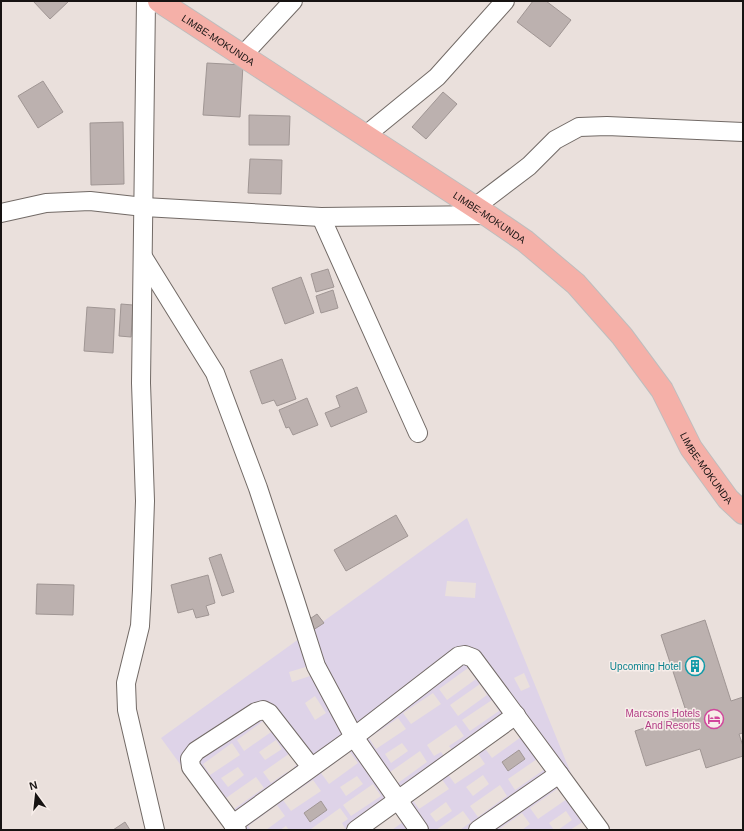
<svg xmlns="http://www.w3.org/2000/svg" width="744" height="831" font-family="Helvetica,sans-serif">
	<rect width="100%" height="100%" fill="#eae0dc"/>
	<!-- commercial -->
	<path fill="#ded3e8" fill-rule="evenodd" d="M467 518 594 830 584 821 570 830H558L572 820 566 811 549 823 554 830H522L530 824 522 813 498 830H460L471 822 463 811 436 830H392L403 822 395 811 368 830H346L342 823 348 819 340 808 311 829V830H289L286 826 280 830H266L285 816 277 805 248 826 251 830H228L161 738ZM447 581 476 583 475 598 445 596ZM309 666 313 675 292 682 289 672ZM468 668 476 679 447 700 439 689ZM524 673 530 687 521 691 514 678ZM480 684 487 695 458 716 450 705ZM433 693 441 704 411 724 403 713ZM315 696 326 713 315 720 305 703ZM492 700 499 711 470 731 462 720ZM398 718 406 729 376 749 369 738ZM266 719 274 730 244 751 237 740ZM456 725 464 736 449 746 454 753 446 759 441 752 434 756 427 745ZM513 726 521 737 492 758 484 747ZM276 740 282 749 265 760 259 752ZM232 743 240 755 210 775 203 764ZM402 743 408 751 391 763 385 754ZM293 751 300 762 294 767 297 772 290 776 287 772 271 783 263 772ZM420 751 427 762 398 783 390 772ZM350 752 358 763 329 784 321 773ZM477 752 485 764 455 784 447 773ZM537 759 545 769 515 790 508 779ZM238 767 244 775 228 787 221 778ZM483 775 489 784 473 796 466 787ZM357 776 363 784 346 796 340 787ZM256 777 264 788 234 809 226 798ZM441 778 449 789 419 809 412 799ZM313 780 321 791 291 811 283 800ZM373 784 381 796 351 816 343 805ZM500 785 507 796 478 817 470 806ZM560 787 567 799 538 819 530 808ZM446 802 452 811 436 822 430 814Z"/>
	<!-- building -->
	<g fill="#bcb1af" stroke="#a09694">
		<path d="M33 1H69L50 19Z"/>
		<path d="M533 1H546L571 20 550 47 517 22Z"/>
		<path d="M207 63 243 65 240 117 203 115Z"/>
		<path d="M43 81 63 112 38 128 18 96Z"/>
		<path d="M443 92 457 104 426 139 412 127Z"/>
		<path d="M249 115 290 116 289 145H249Z"/>
		<path d="M123 122 124 184 91 185 90 123Z"/>
		<path d="M250 159 282 160 281 194 248 193Z"/>
		<path d="M328 269 334 287 316 292 311 274Z"/>
		<path d="M301 277 314 313 285 324 272 288Z"/>
		<path d="M333 290 338 308 321 313 316 296Z"/>
		<path d="M121 304 133 305 131 337 119 336Z"/>
		<path d="M87 307 115 309 113 353 84 351Z"/>
		<path d="M282 359 296 399 277 406 274 400 262 404 250 371Z"/>
		<path d="M357 387 367 412 331 427 325 413 340 407 336 396Z"/>
		<path d="M307 398 318 425 293 435 289 427 286 428 279 410Z"/>
		<path d="M396 515 408 536 346 571 334 550Z"/>
		<path d="M221 554 234 592 222 596 209 558Z"/>
		<path d="M208 575 215 603 206 606 209 615 196 618 193 609 178 613 171 585Z"/>
		<path d="M37 584 74 585 73 615 36 614Z"/>
		<path d="M317 614 324 623 310 632 304 623Z"/>
		<path d="M705 620 731 701 743 697V733L739 734 743 746V756L706 768 700 749 646 766 635 731 687 714 661 635Z"/>
		<path d="M519 750 525 759 508 771 502 762Z"/>
		<path d="M321 801 327 810 310 822 304 813Z"/>
		<path d="M125 822 130 830H113Z"/>
	</g>
	<g fill="none" stroke-linecap="round" stroke-linejoin="round">
		<defs>
			<g id="street">
				<path d="M146 1 141 383 145 501 142 590 140 626 126 683 127 710 155 830"/>
				<path d="M243 55 293 1"/>
				<path d="M366 135 437 77 505 1"/>
				<path d="M475 207 529 166 555 140 579 127 607 126 743 132"/>
				<path d="M1 213 46 203 90 201 144 207 321 217 487 215"/>
				<path d="M321 217 418 433"/>
				<path d="M143 257 215 373 258 488 294 597 316 666 354 737 419 830"/>
				<path d="M559 774 600 830"/>
				<path d="M233 824 191 767 190 759 196 751 256 712 263 710 269 713 311 767"/>
				<path d="M237 830 233 824 354 737 459 656 465 655 473 658 559 774 478 830"/>
				<path d="M356 830 516 715"/>
			</g>
			<g id="primary">
				<path id="s1" d="M159 1 487 215 525 241 576 284 622 336 662 390 691 448 728 499 743 513"/>
			</g>
		</defs>
		<!-- street casing -->
		<use href="#street" stroke="#726a66" stroke-width="20"/>
		<!-- primary casing -->
		<use href="#primary" stroke="#bebdbd" stroke-width="24"/>
		<!-- street -->
		<use href="#street" stroke="#fff" stroke-width="18"/>
		<!-- primary -->
		<use href="#primary" stroke="#f5b0a8" stroke-width="22"/>
	</g>
	<!-- icons -->
	<defs>
		<symbol id="building-ring" viewBox="-11 -11 22 22"><circle r="9.5" fill="#f7ede9" stroke="#0f9aa8" stroke-width="1.5"/><path d="M-4-6H4V6H1V3H-1V6H-4ZM-2.5-4.3h1.7v1.8h-1.7ZM.8-4.3h1.7v1.8H.8ZM-2.5-1h1.7V.8h-1.7ZM.8-1h1.7V.8H.8Z" fill="#0f9aa8"/></symbol>
		<symbol id="hotel-ring" viewBox="-11 -11 22 22"><circle r="9.5" fill="#f7ede9" stroke="#d1479c" stroke-width="1.5"/><path d="M-6-4.5h1.5V1H6V5H4.5V3h-9V5H-6ZM-4 0a1.8 1.8 0 1 1 3.6 0ZM.5 0V-2.5h3Q6-2.5 6 0Z" fill="#d1479c"/></symbol>
	</defs>
	<g fill-rule="evenodd">
		<use href="#building-ring" x="684" y="655" width="22" height="22"/>
		<use href="#hotel-ring" x="703" y="708" width="22" height="22"/>
	</g>
	<g text-anchor="middle" dominant-baseline="central" stroke-width="3" stroke-linejoin="round" paint-order="stroke">
		<!-- street labels -->
		<g font-size="10" fill="#171312" stroke="#f7ede9">
			<text stroke="none"><textPath href="#s1" startOffset="71">LIMBE-MOKUNDA</textPath></text>
			<text stroke="none"><textPath href="#s1" startOffset="395">LIMBE-MOKUNDA</textPath></text>
			<text stroke="none"><textPath href="#s1" startOffset="731">LIMBE-MOKUNDA</textPath></text>
		</g>
		<!-- culture labels -->
		<g font-size="10" fill="#0d838f" stroke="#f7ede9" text-anchor="end">
			<text x="681" y="666">Upcoming Hotel</text>
		</g>
		<!-- hotel labels -->
		<g font-size="10" fill="#b23c85" stroke="#f7ede9" text-anchor="end">
			<text x="700" y="713">Marcsons Hotels<tspan x="700" dy="12">And Resorts</tspan></text>
		</g>
	</g>
	<!-- border -->
	<rect width="744" height="831" fill="none" stroke="#171312" stroke-width="4"/>
	<!-- north arrow -->
	<g transform="translate(36 795) rotate(345)" stroke="#f7ede9" stroke-width="3" paint-order="stroke">
	<path d="M0-3L7 15L0 10L-7 15Z" fill="#171312"/>
	<text y="-6" font-size="11" font-weight="bold" text-anchor="middle" fill="#171312">N</text>
	</g>
</svg>
